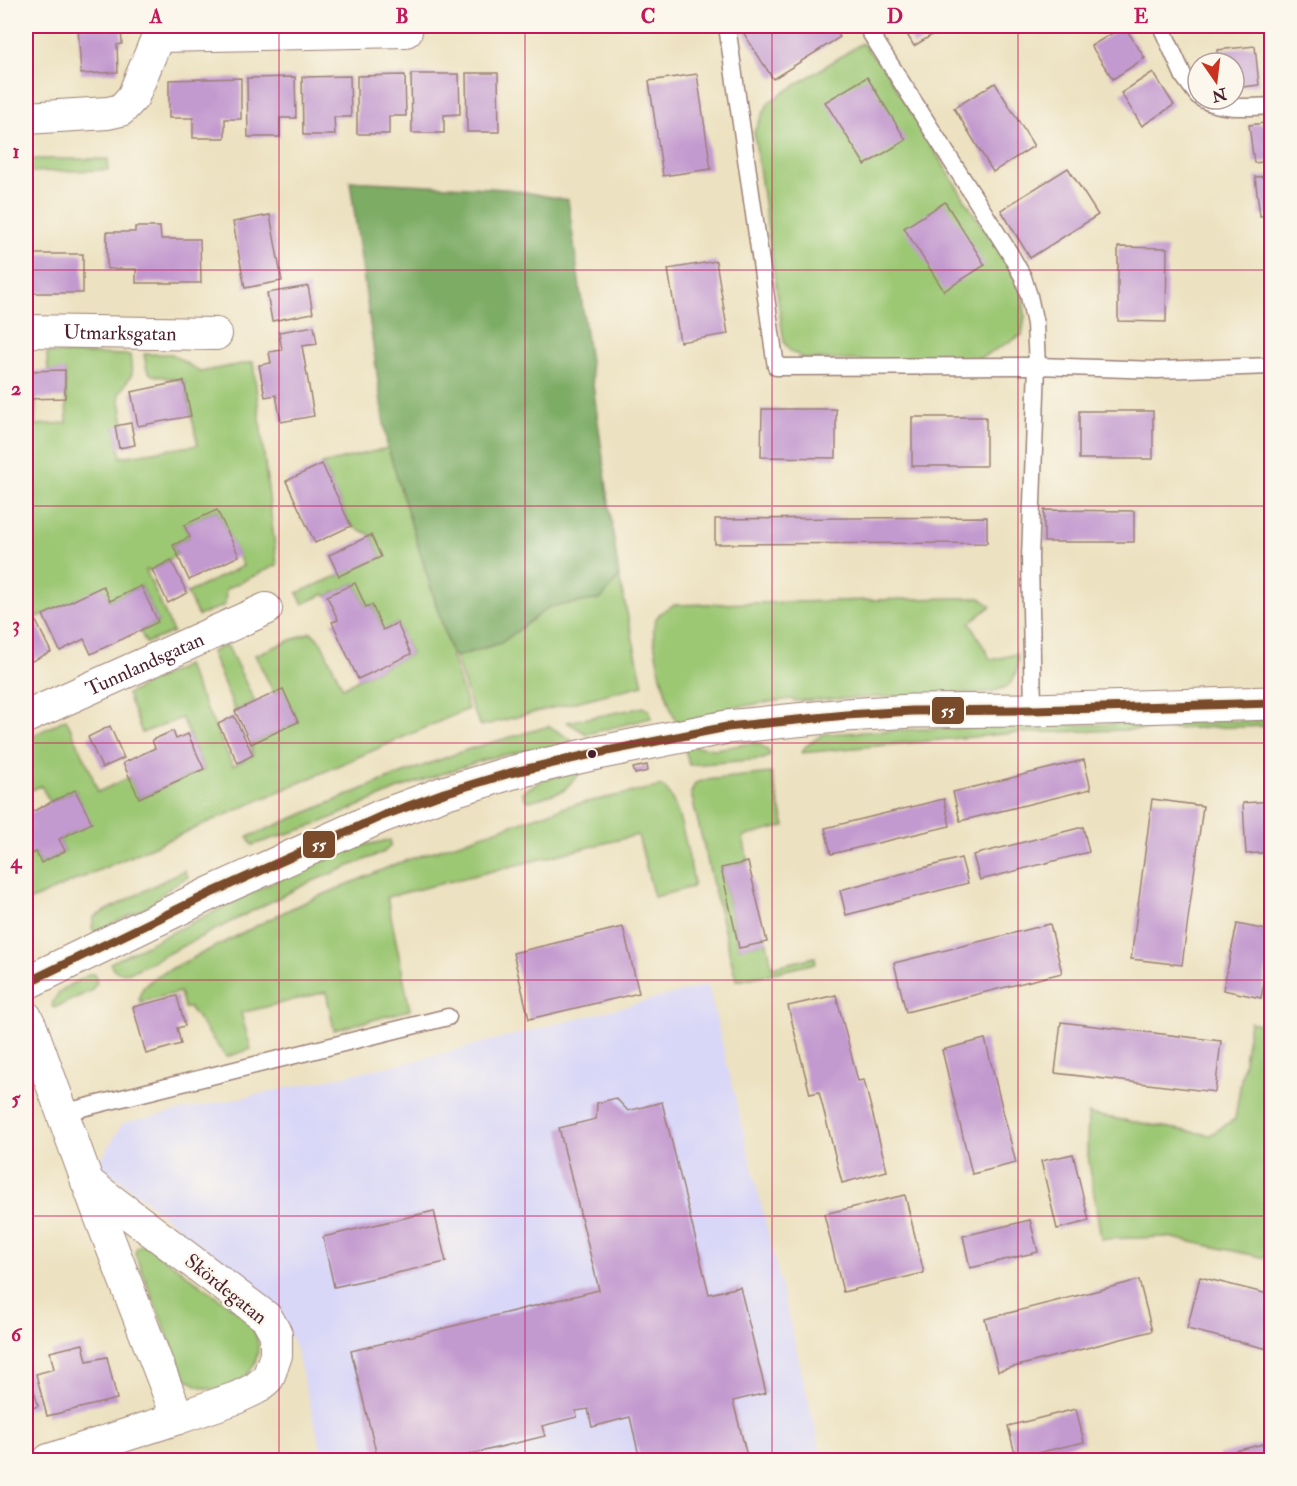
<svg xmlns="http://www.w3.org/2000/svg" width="1297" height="1486" font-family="'IM FELL Double Pica',serif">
	<rect width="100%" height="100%" fill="#fbf7ec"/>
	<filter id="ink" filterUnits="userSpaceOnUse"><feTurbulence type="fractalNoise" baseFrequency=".0167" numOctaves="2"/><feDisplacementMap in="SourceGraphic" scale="12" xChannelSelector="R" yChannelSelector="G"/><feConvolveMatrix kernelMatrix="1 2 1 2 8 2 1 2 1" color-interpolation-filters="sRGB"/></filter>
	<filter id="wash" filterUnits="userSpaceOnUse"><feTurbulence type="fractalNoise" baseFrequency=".008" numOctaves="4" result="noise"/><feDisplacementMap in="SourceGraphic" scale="24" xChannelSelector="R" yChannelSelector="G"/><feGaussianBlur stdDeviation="1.35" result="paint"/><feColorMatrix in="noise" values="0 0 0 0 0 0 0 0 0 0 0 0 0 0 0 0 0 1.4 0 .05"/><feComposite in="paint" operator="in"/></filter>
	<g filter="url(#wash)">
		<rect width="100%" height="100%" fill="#ece1c0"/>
		<!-- built -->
		<path fill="#d9d7f7" d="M708 985 823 1460H324L295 1346 278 1308 99 1163 123 1123 409 1062Z"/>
		<!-- green -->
		<g fill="#9cc773" stroke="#73734f" stroke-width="1.5">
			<path d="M862 43 885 70 970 208 1003 256 1023 293 1025 316 1022 335 971 363 805 359 790 351 784 342 754 132 769 102Z"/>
			<path d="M26 159H108V170L26 172Z"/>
			<path d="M47 353 130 355 132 374 119 394 124 425 115 427 121 457 198 445 184 381 152 375 147 370 144 354H172L200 372 253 362 277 565 226 589 225 605 198 616 187 593 243 566 217 510 184 525 190 537 173 545 177 555 152 570H146L173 632 146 643 140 631 158 622 141 586 110 601 103 587 43 615 26 621V399L36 398 35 425 67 423 65 371H48Z"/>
			<path d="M388 448 468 709 26 902V851L28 856 36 852 41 863 65 851 59 839 91 823 75 790 50 802 41 786 26 792V739L66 719 88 765 98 792 130 777 139 798 204 769 182 718 142 733 127 694 186 665 233 766 253 755 251 744 298 722 283 690 274 693 255 655 311 632 321 642 343 688 358 679 411 654 397 623 383 630 372 605 366 607 355 583 327 596 324 594 303 604 297 593 381 557 371 535 351 526 322 464Z"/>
			<path d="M619 577 643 685 481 726 473 711 455 657 501 643 549 607 601 599Z"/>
			<path d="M951 598H980L991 606 970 623 991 660 1017 654C1020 664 1015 681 1006 687 1001 689 995 690 991 692L795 701 791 699 730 708 677 725 674 717C667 699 647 635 656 619 659 613 667 608 674 605Z"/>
			<path d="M227 645 255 702 235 711 211 652Z"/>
			<path d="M644 707 650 711 651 718 587 734 567 722Z"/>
			<path d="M1271 720V726L1014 733 802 753 805 747 823 734 923 729Z"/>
			<path d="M549 726 570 739 575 747 540 748 489 758 403 787 315 825 252 845 248 837 382 781 469 749Z"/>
			<path d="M753 743 760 744 769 752 770 756 763 759 689 765 684 745 715 749Z"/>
			<path d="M576 769 578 775 563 791 530 801 526 800 522 792 540 782Z"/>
			<path d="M771 773 785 826 743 837 748 862 721 868 739 948 767 942 772 967 815 957 816 963 743 980H736L691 793 695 783 705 780Z"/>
			<path d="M662 786C680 799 689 860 694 883L692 887 654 897 638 835 387 897 410 1010 334 1030 326 992 241 1013 251 1049 226 1057 190 1008H184L180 992 140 1002C137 990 147 984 155 977L294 907 396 864 568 806Z"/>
			<path d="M390 840V846L384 852 308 883 133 971C123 974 114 974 110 963L298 870 346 849Z"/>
			<path d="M184 870 188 877 173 885 147 907 95 932 92 928 94 917Z"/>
			<path d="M89 974H94L97 982 91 991 54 1008 52 1006C58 985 75 985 89 974Z"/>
			<path d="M1250 1022 1271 1026V1259L1168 1237 1101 1239 1087 1149 1088 1114 1210 1135 1235 1119Z"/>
			<path d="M144 1244C171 1263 197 1282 223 1301 231 1307 244 1313 249 1321 281 1367 220 1412 184 1376L135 1254 137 1247Z"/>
		</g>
		<!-- forest -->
		<path fill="#7dac65" stroke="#646648" stroke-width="1.5" d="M350 181 507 189 568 200 619 577 601 599 549 607 501 643 455 657 451 652 387 445Z"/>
		<g id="blocks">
			<!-- building -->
			<g fill="#c39acf">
				<path d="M78 26H121L122 44 117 45 118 72 81 74Z"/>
				<path d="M752 26H833L840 37 773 79 743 32Z"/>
				<path d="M902 26H947L914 46Z"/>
				<path d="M1124 26 1145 58 1113 79 1091 46Z"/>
				<path d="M1255 46 1259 85 1234 88V63H1218L1217 50Z"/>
				<path d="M1153 72 1174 105 1142 126 1121 93Z"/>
				<path d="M466 73H498L499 132H467Z"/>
				<path d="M411 74H459L460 114 444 115V133H412Z"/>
				<path d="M697 74 711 169 663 176 649 81Z"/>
				<path d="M405 75 406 116H389V134H357V76Z"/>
				<path d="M350 76 351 117H334L335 135H303L302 77Z"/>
				<path d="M295 77 296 118H280V137H248L247 78Z"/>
				<path d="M867 77 906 140 865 165 825 102Z"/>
				<path d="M241 78V119H225V138H193V118H169V80Z"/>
				<path d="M995 83 1034 146 993 172 954 108Z"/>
				<path d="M1272 122V161L1254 163 1249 125Z"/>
				<path d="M1068 168 1098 215 1030 258 1001 210Z"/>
				<path d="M1272 176V215L1260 216 1255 177Z"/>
				<path d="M945 202 985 265 944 291 904 228Z"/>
				<path d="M270 215 282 281 245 288 233 222Z"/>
				<path d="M26 219H32V254H83V293H32V260H26Z"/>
				<path d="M135 227H160L161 239H200L201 283H136V269H107V232H135Z"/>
				<path d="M1118 247 1167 248 1166 322 1118 321Z"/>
				<path d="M716 261 728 334 680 342 668 269Z"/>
				<path d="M308 286 313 313 272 321 267 293Z"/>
				<path d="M314 326 317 344 302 346 314 416 281 422 276 395 265 397 259 365 271 363 269 352 282 350 279 332Z"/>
				<path d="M65 370V398L26 399V371Z"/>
				<path d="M184 381 191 416 138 426 131 392Z"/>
				<path d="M762 409H836V458L761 457Z"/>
				<rect x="1079" y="411" width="74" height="48"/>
				<rect x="912" y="417" width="74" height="49"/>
				<path d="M131 423 135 445 119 448 115 426Z"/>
				<path d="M322 464 351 526 315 543 286 481Z"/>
				<path d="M217 510 239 556 189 580 173 545 190 537 184 525Z"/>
				<path d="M1044 510 1134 511V542H1044Z"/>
				<path d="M987 517V543L715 544V519Z"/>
				<path d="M371 535 381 557 339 576 329 555Z"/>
				<path d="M171 560 187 593 168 603 152 570Z"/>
				<path d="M355 583 366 607 372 605 383 630 397 623 411 654 358 679 332 622 338 620 327 596Z"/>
				<path d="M103 586 110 601 141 586 158 622 91 654 84 639 60 651 43 615Z"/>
				<path d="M34 617 51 652 30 662 26 652V621Z"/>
				<path d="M283 689 298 722 251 744 235 711Z"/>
				<path d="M234 716 253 755 238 763 218 724Z"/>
				<path d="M110 726 124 758 102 768 88 737Z"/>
				<path d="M173 731 176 739 188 734 204 769 139 798 123 763 155 748 152 740Z"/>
				<path d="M1084 760 1091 789 960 821 953 792Z"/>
				<path d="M647 765 648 771 635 774 633 768Z"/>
				<path d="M75 790 92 823 59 839 65 851 41 863 36 852 28 856 26 851V815Z"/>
				<path d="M944 799 950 826 831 854 825 828Z"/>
				<path d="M1152 799 1203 806 1182 965 1131 959Z"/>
				<path d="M1272 801V852L1246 854 1243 803Z"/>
				<path d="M1083 827 1089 852 980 880 973 855Z"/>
				<path d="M961 858 968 883 846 915 840 890Z"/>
				<path d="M748 862 767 942 739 948 721 868Z"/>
				<path d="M1050 924 1062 973 906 1012 894 963Z"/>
				<path d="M1237 924 1272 931V943L1261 998 1223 990Z"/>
				<path d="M623 927 639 993 529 1019 513 953Z"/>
				<path d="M836 995 858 1081 864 1080 887 1171 842 1183 819 1092 810 1094 788 1006Z"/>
				<path d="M177 996 185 1026 177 1028 181 1044 146 1054 133 1007Z"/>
				<path d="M1061 1022 1221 1041 1215 1092 1055 1073Z"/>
				<path d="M985 1039 1016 1163 972 1174 942 1050Z"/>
				<path d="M616 1098 628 1111 662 1102 709 1294 740 1287 766 1393 733 1401 748 1460H640L630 1417 592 1427 588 1409 576 1411 577 1417 542 1426 545 1436 447 1460H378L351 1351 599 1290 559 1128 596 1119 597 1103Z"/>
				<path d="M1073 1154 1089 1221 1057 1229 1041 1161Z"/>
				<path d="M905 1195 924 1273 843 1292 824 1214Z"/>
				<path d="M434 1211 446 1262 334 1287 323 1237Z"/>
				<path d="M1030 1220 1038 1252 970 1268 963 1236Z"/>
				<path d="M1200 1277 1272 1295V1350L1187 1329Z"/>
				<path d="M1139 1280 1152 1331 998 1371 985 1319Z"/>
				<path d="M83 1344 87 1361 107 1357 117 1399 47 1416 36 1374 54 1369 50 1352Z"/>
				<path d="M28 1366 38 1406 26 1410V1367Z"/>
				<path d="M1076 1409 1084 1442 1016 1458 1008 1426Z"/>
				<path d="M1272 1442V1460H1220L1218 1455Z"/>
			</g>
		</g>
	</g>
	<g filter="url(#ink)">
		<use href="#blocks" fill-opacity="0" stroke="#9b8076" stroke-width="1.5"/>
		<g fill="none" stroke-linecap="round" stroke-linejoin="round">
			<defs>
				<g id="service">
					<path d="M727 26 776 367 1037 366 1157 370 1272 366"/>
					<path d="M866 26 1009 252 1023 277 1029 296 1035 324 1037 366 1030 558 1033 710"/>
					<path d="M1161 26 1184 77 1198 96"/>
					<path d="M1202 99C1223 110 1248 107 1272 106"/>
					<path d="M62 1113 448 1017"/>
				</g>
				<g id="minor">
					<path d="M158 36 406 31 405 26"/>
					<path d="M26 118 108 113 121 110 133 97 162 26"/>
					<path id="s1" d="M26 331 216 334"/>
					<path id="s2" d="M26 717 266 609"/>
					<path d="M26 1017 31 1027 100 1216 178 1418 49 1460"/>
					<path d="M87 1182 267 1318 276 1334V1355L268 1378 255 1389 236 1398 178 1418"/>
				</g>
				<path id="tertiary" d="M26 983 211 893 382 816 444 793 510 773 592 754 727 727 846 715 912 711 1033 710 1272 703"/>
			</defs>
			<!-- service casing -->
			<use href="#service" stroke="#9b8076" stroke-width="19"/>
			<!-- minor casing -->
			<use href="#minor" stroke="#9b8076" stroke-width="34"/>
			<!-- tertiary casing -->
			<use href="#tertiary" stroke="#9b8076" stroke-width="35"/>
			<!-- service -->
			<use href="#service" stroke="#fff" stroke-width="16"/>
			<!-- minor -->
			<use href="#minor" stroke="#fff" stroke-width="32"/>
			<!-- tertiary -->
			<use href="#tertiary" stroke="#fff" stroke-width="33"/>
			<defs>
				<path id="bus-1" d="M26 983 211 893 382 816 444 793 510 773 592 754 727 727 846 715 912 711 1033 710 1272 703"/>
			</defs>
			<!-- bus-1 casing -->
			<use href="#bus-1" stroke="#fbf7ec" stroke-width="14"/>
			<!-- bus-1 -->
			<use href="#bus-1" stroke="#7a4b2a" stroke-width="9"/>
		</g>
	</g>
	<!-- grid -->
	<path fill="none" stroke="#c2185b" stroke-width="1.5" stroke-opacity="0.55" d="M279 26V1460M525 26V1460M772 26V1460M1018 26V1460M26 270H1272M26 506H1272M26 743H1272M26 980H1272M26 1216H1272"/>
	<!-- markers -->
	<circle fill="#4a1f2b" stroke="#fbf7ec" stroke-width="2" cx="592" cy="754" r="5"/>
	<g text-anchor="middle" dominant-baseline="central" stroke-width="5" stroke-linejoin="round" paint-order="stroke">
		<!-- street labels -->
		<g font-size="20" fill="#4a1f2b" stroke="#fbf7ec">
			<text stroke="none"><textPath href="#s1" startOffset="94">Utmarksgatan</textPath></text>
			<text stroke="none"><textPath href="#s2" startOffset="130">Tunnlandsgatan</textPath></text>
			<text transform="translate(226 1289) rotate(39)">Skördegatan</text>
		</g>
	</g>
	<g stroke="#fbf7ec" stroke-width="2">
		<rect x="931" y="696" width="34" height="29" rx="6" fill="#7a4b2a"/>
		<rect x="302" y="830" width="34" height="29" rx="6" fill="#7a4b2a"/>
	</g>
	<g font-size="16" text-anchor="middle" font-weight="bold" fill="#fff">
		<text x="948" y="716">55</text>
		<text x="319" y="850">55</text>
	</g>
	<!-- margin -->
	<rect width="1297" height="1486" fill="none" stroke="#fbf7ec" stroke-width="66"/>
	<!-- north arrow -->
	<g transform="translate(1216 81) rotate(166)"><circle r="28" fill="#fbf7ec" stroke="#b4a19f" stroke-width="1.5"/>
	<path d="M0-4.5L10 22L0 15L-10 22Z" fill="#c8321e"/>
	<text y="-9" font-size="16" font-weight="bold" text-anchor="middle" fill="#4a1f2b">N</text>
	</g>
	<rect x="33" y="33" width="1231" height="1420" fill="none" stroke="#c2185b" stroke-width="2"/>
	<g font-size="20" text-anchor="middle" font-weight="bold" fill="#c2185b">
		<text x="156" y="23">A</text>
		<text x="402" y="23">B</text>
		<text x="648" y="23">C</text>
		<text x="895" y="23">D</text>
		<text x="1141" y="23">E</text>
		<text x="16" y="158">1</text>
		<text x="16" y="395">2</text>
		<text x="16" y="631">3</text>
		<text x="16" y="868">4</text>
		<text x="16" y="1105">5</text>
		<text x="16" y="1341">6</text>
	</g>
</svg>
